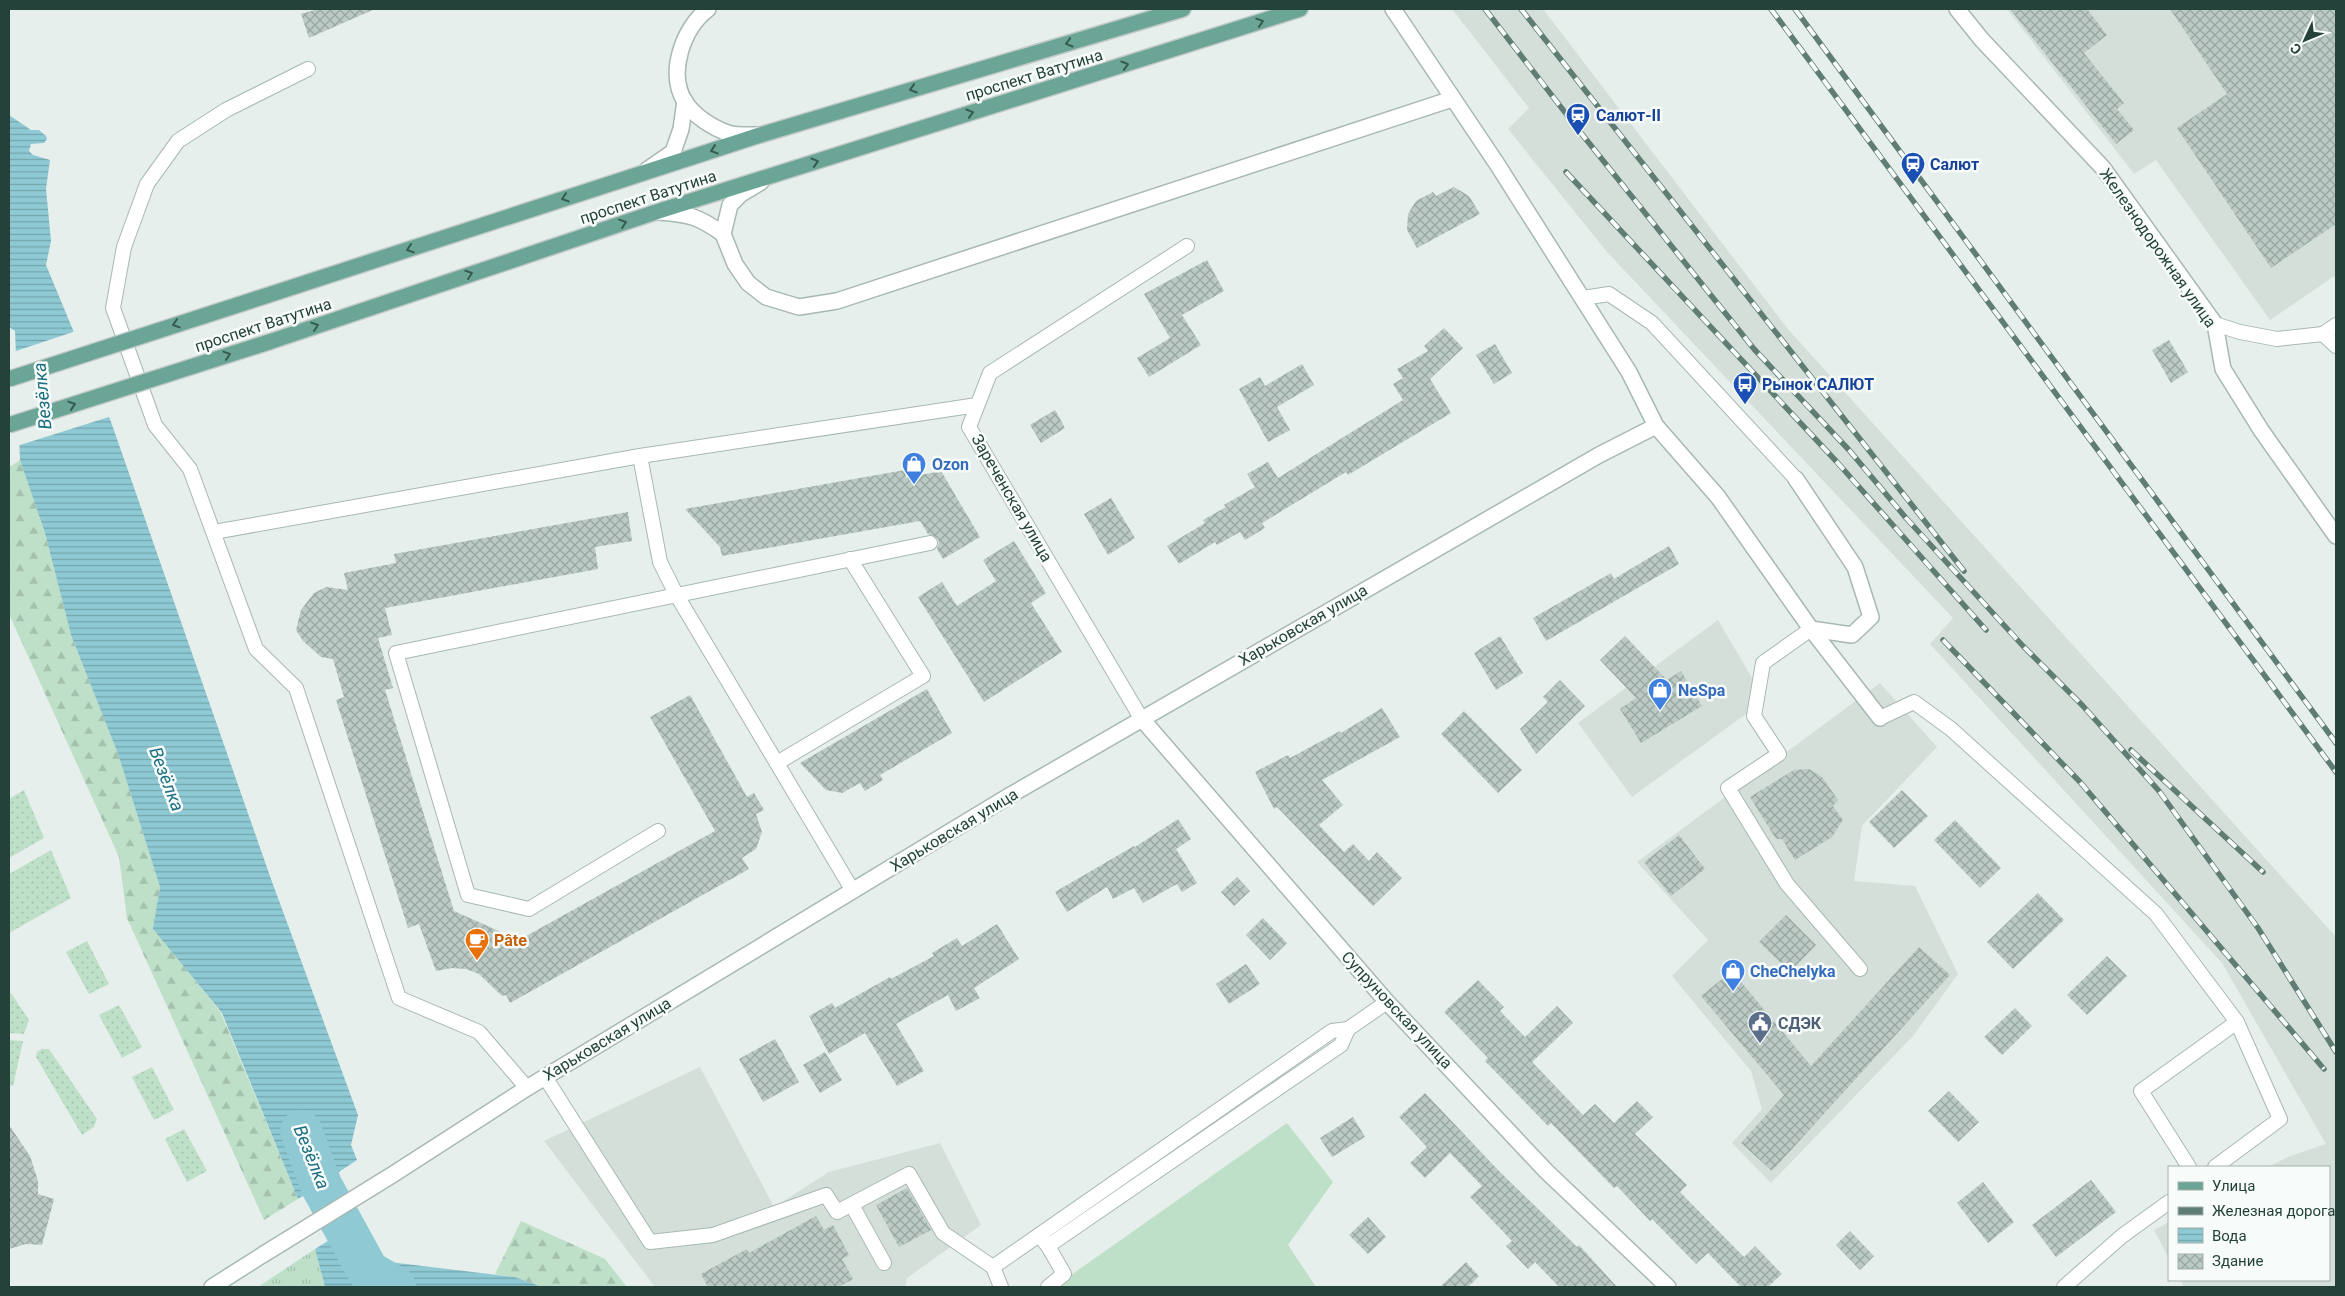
<svg xmlns="http://www.w3.org/2000/svg" width="2345" height="1296" font-family="Roboto,sans-serif">
	<defs>
		<pattern id="grass-dots" width="8" height="8" patternUnits="userSpaceOnUse" patternTransform="scale(1.25)"><rect width="8" height="8" fill="#bfe0c8"/><path d="M2 2h.1M6 6h.1" fill="none" stroke="#a4c1ad" stroke-width="1.8" stroke-linecap="round"/></pattern>
		<pattern id="forest-firs" width="22" height="20" patternUnits="userSpaceOnUse" patternTransform="scale(1.25)"><rect width="22" height="20" fill="#bfe0c8"/><path d="M5 1l3.5 6h-7zM16 11l3.5 6h-7z" fill="#a4c1ad"/></pattern>
		<pattern id="park-tufts" width="24" height="20" patternUnits="userSpaceOnUse" patternTransform="scale(1.25)"><rect width="24" height="20" fill="#bfe0c8"/><path d="M3 7l-1-3M5 7V3M7 7l1-3M15 17l-1-3M17 17v-4M19 17l1-3" fill="none" stroke="#a4c1ad"/></pattern>
		<pattern id="water-rules" width="6" height="5" patternUnits="userSpaceOnUse" patternTransform="scale(1.25)"><rect width="6" height="5" fill="#8ec9d4"/><path d="M0 2.5h6" fill="none" stroke="#74a5ad"/></pattern>
		<pattern id="building-cross-hatch" width="8" height="8" patternUnits="userSpaceOnUse" patternTransform="scale(1.25)"><rect width="8" height="8" fill="#bbcac4"/><path d="M0 0l8 8M0 8l8-8" fill="none" stroke="#98a6a0"/></pattern>
	</defs>
	<rect width="100%" height="100%" fill="#e6efeb"/>
	<!-- built -->
	<g fill="#d4dfda">
		<path d="M1452 9H1543L1787 328 2336 937V1287H2184L2180 1280H2329V1167H2268L2290 1156 2326 1144 2222 963 1930 644 1953 618 1607 252 1508 129 1529 108Z"/>
		<path d="M2007 9H2336V275L2270 320 2156 160 2134 174Z"/>
		<path d="M1718 620 1765 700 1632 797 1578 723Z"/>
		<path d="M1880 683 1937 747 1862 826 1854 881 1915 886 1958 974 1913 1036 1771 1183 1732 1143 1762 1109 1751 1071 1672 976 1708 940 1637 862Z"/>
		<path d="M700 1067 774 1207 829 1172 940 1143 981 1225 907 1278 905 1287H655L544 1141Z"/>
		<path d="M2169 1222V1259L2154 1230Z"/>
	</g>
	<!-- grass -->
	<g fill="url(#grass-dots)">
		<path d="M24 790 44 838 9 858V799Z"/>
		<path d="M51 850 71 898 9 933V874Z"/>
		<path d="M87 941 109 984 89 994 66 952Z"/>
		<path d="M11 993 29 1020 24 1034 9 1033V995Z"/>
		<path d="M119 1005 142 1047 122 1058 99 1015Z"/>
		<path d="M9 1040 23 1041 13 1086 9 1085Z"/>
		<path d="M42 1049H49L97 1119 94 1127 82 1135 36 1057 37 1052Z"/>
		<path d="M152 1067 174 1110 154 1120 132 1077Z"/>
		<path d="M184 1129 207 1171 187 1182 165 1139Z"/>
	</g>
	<!-- forest -->
	<g fill="url(#forest-firs)">
		<path d="M20 460 45 533 71 635 118 754 160 887 154 929 221 1013 298 1199 264 1220 127 918 119 857 9 614V467Z"/>
		<path d="M521 1221 605 1259 627 1287H542L515 1277 495 1274Z"/>
	</g>
	<!-- park -->
	<path fill="url(#park-tufts)" d="M315 1249 325 1287H258Z"/>
	<!-- garden -->
	<path fill="#bfe0c8" d="M1287 1123 1333 1182 1288 1245 1316 1287H1054Z"/>
	<!-- water -->
	<g fill="url(#water-rules)">
		<path d="M9 115 31 130H39L46 136 47 139 44 143 31 144 29 151 33 155 50 160 46 189 51 241 46 265 110 419 271 879 358 1115 351 1145 357 1160 298 1199 222 1013 153 929 160 887 118 754 71 635 45 533 20 460 15 331 9 327Z"/>
		<path d="M356 1224 373 1249 389 1262 515 1277 542 1287H325L315 1249Z"/>
	</g>
	<!-- pier -->
	<path fill="#e6efeb" d="M76 331 112 416 17 446 13 352Z"/>
	<g fill="none" stroke-linecap="round" stroke-linejoin="round">
		<!-- river -->
		<path stroke="#8ec9d4" stroke-width="42" d="M301 1131 321 1185 368 1271 395 1287"/>
	</g>
	<!-- building -->
	<g fill="url(#building-cross-hatch)">
		<path d="M318 9H375L309 38 301 14Z"/>
		<path d="M2010 9H2087L2107 35 2084 53 2124 103 2117 109 2134 130 2116 144Z"/>
		<path d="M2170 9H2336V224L2271 268 2177 128 2227 94Z"/>
		<path d="M1454 187 1469 196 1480 214 1417 248 1407 230 1408 214 1416 201 1433 192 1436 196Z"/>
		<path d="M1207 260 1224 291 1182 315 1201 345 1149 377 1137 358 1170 338 1144 294Z"/>
		<path d="M1444 328 1463 348 1430 379 1451 413 1348 475 1346 472 1262 523 1265 528 1245 540 1240 532 1217 545 1215 542 1179 564 1167 546 1205 523 1203 520 1226 507 1224 505 1255 487 1247 474 1268 462 1278 478 1403 400 1393 384 1403 378 1397 369 1428 351 1424 346Z"/>
		<path d="M2169 340 2188 372 2171 383 2152 350Z"/>
		<path d="M1495 344 1512 373 1494 384 1476 355Z"/>
		<path d="M1302 364 1314 385 1277 407 1290 430 1268 442 1239 389 1260 377 1265 386Z"/>
		<path d="M1055 410 1065 428 1041 443 1030 425Z"/>
		<path d="M905 470 906 478 941 471 980 537 943 559 937 549 939 542 937 538 928 534 920 521 722 556 720 547 685 509Z"/>
		<path d="M1111 498 1135 538 1108 555 1084 514Z"/>
		<path d="M628 512 632 541 595 547 598 569 385 608 392 635 378 638 393 688 385 690 454 911 519 940 715 831 650 717 690 695 747 797 754 793 764 810 756 814 762 832 756 849 742 858 749 869 510 1003 506 995 502 996 479 974 466 969 452 968 436 971 419 924 408 928 336 700 344 697 333 659 321 657 303 641 296 630 301 610 314 593 326 587 348 590 344 573 396 563 394 554Z"/>
		<path d="M1014 541 1046 593 1031 603 1062 652 984 702 918 597 942 582 957 606 996 581 983 560Z"/>
		<path d="M1669 546 1679 564 1546 641 1533 618 1611 573 1614 579Z"/>
		<path d="M1500 636 1523 673 1496 690 1474 653Z"/>
		<path d="M1625 636 1667 680 1681 671 1702 706 1641 743 1620 709 1636 698 1600 660Z"/>
		<path d="M1560 680 1585 706 1536 754 1520 729 1548 702 1543 697Z"/>
		<path d="M927 689 952 733 880 775 883 780 865 791 860 783 842 793 826 790 800 763Z"/>
		<path d="M1382 708 1400 737 1322 780 1343 805 1319 825 1344 852 1353 844 1369 861 1377 852 1402 878 1373 906 1277 807 1274 809 1255 772 1288 755 1290 758 1340 731 1341 733Z"/>
		<path d="M1464 711 1522 770 1498 793 1441 734Z"/>
		<path d="M1809 769 1822 777 1838 800 1833 806 1843 820 1832 837 1795 860 1782 839H1776L1750 797 1794 770Z"/>
		<path d="M1902 790 1928 816 1894 848 1869 822Z"/>
		<path d="M1178 819 1191 839 1176 849 1197 883 1182 892 1177 884 1143 903 1134 888 1113 899 1107 887 1067 912 1055 892 1134 846 1135 847Z"/>
		<path d="M1955 820 2001 868 1980 888 1934 840Z"/>
		<path d="M1679 835 1705 869 1671 896 1644 862Z"/>
		<path d="M1237 877 1250 891 1234 906 1221 892Z"/>
		<path d="M2038 893 2064 920 2013 969 1987 942Z"/>
		<path d="M1786 915 1816 945 1790 972 1759 942Z"/>
		<path d="M1263 918 1287 943 1270 960 1246 935Z"/>
		<path d="M997 924 1019 959 974 988 980 998 956 1011 948 995 896 1024 924 1071 897 1086 865 1033 829 1054 809 1016 832 1003 835 1008 890 977 891 979 934 956 932 953 957 938 962 946Z"/>
		<path d="M1919 947 1950 975 1772 1171 1741 1143 1784 1095 1701 996 1732 971 1811 1066Z"/>
		<path d="M2107 956 2127 976 2087 1015 2067 995Z"/>
		<path d="M1246 964 1260 984 1229 1004 1216 984Z"/>
		<path d="M1478 980 1504 1007 1500 1011 1525 1037 1557 1006 1573 1023 1532 1062 1583 1115 1595 1104 1614 1123 1637 1101 1653 1117 1635 1134 1687 1185 1680 1192 1744 1257 1755 1246 1782 1274 1768 1287H1741L1708 1253 1696 1264 1652 1219 1650 1221 1617 1186 1614 1188 1551 1123 1548 1126 1485 1061 1488 1058 1444 1012Z"/>
		<path d="M2015 1008 2032 1026 2002 1055 1984 1037Z"/>
		<path d="M775 1039 799 1082 763 1102 739 1059Z"/>
		<path d="M825 1052 842 1080 820 1093 803 1065Z"/>
		<path d="M1949 1091 1979 1122 1958 1142 1928 1111Z"/>
		<path d="M1425 1093 1498 1170 1577 1247 1579 1245 1617 1287H1559L1535 1262 1528 1269 1506 1246 1512 1241 1470 1197 1482 1186 1450 1153 1425 1178 1410 1163 1427 1147 1399 1117Z"/>
		<path d="M1353 1117 1365 1137 1332 1157 1320 1138Z"/>
		<path d="M9 1125 30 1156 38 1181V1194L54 1199 42 1245 26 1244 9 1249Z"/>
		<path d="M2091 1180 2116 1212 2056 1257 2032 1225Z"/>
		<path d="M1983 1182 2014 1222 1988 1243 1957 1203Z"/>
		<path d="M907 1188 931 1230 899 1247 876 1205Z"/>
		<path d="M816 1216 824 1230 833 1225 849 1255 842 1259 853 1279 839 1287H708L701 1274 747 1249 749 1253Z"/>
		<path d="M1368 1217 1386 1237 1368 1254 1349 1235Z"/>
		<path d="M1850 1231 1874 1256 1860 1270 1836 1245Z"/>
		<path d="M1466 1262 1479 1276 1468 1287H1440Z"/>
	</g>
	<g fill="none" stroke-linecap="round" stroke-linejoin="round">
		<defs>
			<g id="service">
				<path d="M308 69 226 110 178 141 147 184 124 247 113 308 155 425 190 469 256 649 296 688 399 998 479 1032 527 1088"/>
				<path d="M1583 298 1609 294 1652 323 1796 479"/>
				<path d="M2215 324 2240 332 2277 339 2323 334 2336 346"/>
				<path d="M2323 334 2336 325"/>
				<path d="M640 456 660 562 676 594 853 891"/>
				<path d="M214 532 640 456 977 405"/>
				<path d="M1811 629 1763 663 1754 716 1779 754 1728 788 1787 884 1860 969"/>
				<path d="M1141 718 969 427 990 373 1187 246"/>
				<path d="M1880 718 1914 702 1951 729 2156 914 2237 1022 2280 1119 2215 1167"/>
				<path d="M777 763 923 676 850 559"/>
				<path d="M658 831 529 909 468 895 396 653 930 543"/>
				<path d="M545 1077 650 1242 713 1235 826 1195 837 1212 909 1174 943 1233 993 1267"/>
				<path d="M2189 1167 2141 1091 2237 1022"/>
				<path d="M852 1205 884 1263"/>
				<path d="M1039 1235 1048 1246 1341 1045 1348 1029"/>
				<path d="M1001 1287 993 1267 1332 1031 1348 1029 1387 1002"/>
				<path d="M1048 1287 1064 1274 1048 1246"/>
				<path d="M2064 1287 2122 1236 2169 1202"/>
			</g>
			<g id="minor">
				<path d="M708 9C683 28 667 73 685 102 694 116 713 128 728 133 737 136 750 135 759 135"/>
				<path d="M1393 9 1497 164 1629 372 1656 426 1718 497 1811 629 1880 718"/>
				<path d="M647 170 673 152 681 129 685 101"/>
				<path d="M761 182 741 194 730 205 723 234 735 264 748 283 766 297 799 307 837 301 1452 99"/>
				<path d="M658 212C689 214 698 216 723 234"/>
				<path d="M1796 479 1855 567 1871 617 1852 635 1811 629"/>
				<path d="M264 1254 392 1175 527 1088 1009 796 1599 455 1656 426"/>
			</g>
			<g id="tertiary">
				<path d="M1957 9 1982 40 2103 168 2215 324 2223 369 2261 430 2336 536"/>
				<path d="M1141 718 1387 1002 1546 1171 1668 1287"/>
			</g>
			<path id="secondary" d="M212 1287 264 1254"/>
			<g id="primary">
				<path d="M256 299 760 135 1183 9"/>
				<path d="M269 342 656 212 1300 9"/>
			</g>
		</defs>
		<!-- service casing -->
		<use href="#service" stroke="#a8b8b2" stroke-width="16"/>
		<!-- minor casing -->
		<use href="#minor" stroke="#a8b8b2" stroke-width="18"/>
		<!-- tertiary casing -->
		<use href="#tertiary" stroke="#a8b8b2" stroke-width="18"/>
		<!-- secondary casing -->
		<use href="#secondary" stroke="#a4bbb3" stroke-width="18"/>
		<!-- primary casing -->
		<use href="#primary" stroke="#c2cac8" stroke-width="18"/>
		<!-- service -->
		<use href="#service" stroke="#fff" stroke-width="14"/>
		<!-- minor -->
		<use href="#minor" stroke="#fff" stroke-width="15"/>
		<!-- tertiary -->
		<use href="#tertiary" stroke="#fff" stroke-width="15"/>
		<!-- secondary -->
		<use href="#secondary" stroke="#fff" stroke-width="15"/>
		<!-- primary -->
		<use href="#primary" stroke="#6aa596" stroke-width="15"/>
		<defs>
			<g id="rail">
				<path d="M1485 9 1581 133 1754 349 1849 450 1906 518 2023 646 2083 706 2159 791 2258 928 2336 1052"/>
				<path d="M1521 9 1964 571"/>
				<path d="M1771 9 2336 772"/>
				<path d="M1795 9 2336 743"/>
				<path d="M1566 172 1836 461 1986 630"/>
				<path d="M1943 640 2080 782 2324 1069"/>
				<path d="M2131 750 2263 872"/>
			</g>
		</defs>
		<!-- rail casing -->
		<use href="#rail" stroke="#5f7d75" stroke-width="5.5"/>
		<!-- rail -->
		<use href="#rail" stroke="#f7fbf9" stroke-width="4" stroke-dasharray="11" stroke-linecap="butt"/>
		<defs>
			<g id="primary-bridge">
				<path d="M9 379 256 299"/>
				<path d="M9 425 269 342"/>
			</g>
		</defs>
		<!-- primary-bridge casing -->
		<use href="#primary-bridge" stroke="#c2cac8" stroke-width="18" stroke-linecap="butt"/>
		<!-- primary-bridge -->
		<use href="#primary-bridge" stroke="#6aa596" stroke-width="15"/>
	</g>
	<!-- one-way arrows -->
	<defs><path id="oneway-chevron" d="M-2-3.5L2.5 0L-2 3.5" fill="none" stroke-width="1.6" stroke-linecap="round" stroke-linejoin="round" transform="scale(1.25)"/></defs>
	<g stroke="#365b51">
		<use href="#oneway-chevron" transform="translate(1260 22) rotate(-18)"/>
		<use href="#oneway-chevron" transform="translate(1069 43) rotate(163)"/>
		<use href="#oneway-chevron" transform="translate(1125 65) rotate(-17)"/>
		<use href="#oneway-chevron" transform="translate(913 89) rotate(163)"/>
		<use href="#oneway-chevron" transform="translate(970 113) rotate(-17)"/>
		<use href="#oneway-chevron" transform="translate(714 150) rotate(162)"/>
		<use href="#oneway-chevron" transform="translate(815 162) rotate(-17)"/>
		<use href="#oneway-chevron" transform="translate(565 198) rotate(162)"/>
		<use href="#oneway-chevron" transform="translate(623 223) rotate(-19)"/>
		<use href="#oneway-chevron" transform="translate(410 249) rotate(162)"/>
		<use href="#oneway-chevron" transform="translate(469 274) rotate(-19)"/>
		<use href="#oneway-chevron" transform="translate(176 324) rotate(162)"/>
		<use href="#oneway-chevron" transform="translate(315 326) rotate(-19)"/>
		<use href="#oneway-chevron" transform="translate(227 355) rotate(-18)"/>
		<use href="#oneway-chevron" transform="translate(72 405) rotate(-18)"/>
	</g>
	<!-- icons -->
	<defs>
		<symbol id="station-pin" viewBox="-11 -11 22 30"><path d="M0 17L-7.5 6A9.5 9.5 0 1 1 7.5 6Z" fill="#1a4fb4" stroke="#f7fbf9"/><path d="M-3-6H3Q5-6 5-4V2Q5 4 3 4L4.5 6H3L1.5 4h-3L-3 6H-4.5L-3 4Q-5 4-5 2V-4Q-5-6-3-6ZM-3.5-4v3h7v-3ZM-3.5 1v1.5H-2V1ZM2 1v1.5H3.5V1Z" fill="#fff"/></symbol>
		<symbol id="bus-pin" viewBox="-11 -11 22 30"><path d="M0 17L-7.5 6A9.5 9.5 0 1 1 7.5 6Z" fill="#1a4fb4" stroke="#f7fbf9"/><path d="M-5-6H5V4H4V6H2V4H-2V6H-4V4H-5ZM-3.5-4V0h7V-4ZM-3.5 1.2v1.5H-2V1.2ZM2 1.2v1.5H3.5V1.2Z" fill="#fff"/></symbol>
		<symbol id="shop-pin" viewBox="-11 -11 22 30"><path d="M0 17L-7.5 6A9.5 9.5 0 1 1 7.5 6Z" fill="#3f7fe0" stroke="#f7fbf9"/><path d="M-5-2.5h2.3a2.7 3.5 0 0 1 5.4 0H5L5.5 6h-11ZM-1.5-2.5h3a1.5 2.3 0 0 0-3 0Z" fill="#fff"/></symbol>
		<symbol id="cafe-pin" viewBox="-11 -11 22 30"><path d="M0 17L-7.5 6A9.5 9.5 0 1 1 7.5 6Z" fill="#e8710a" stroke="#f7fbf9"/><path d="M-5.5-4.5H6V0H3Q3 3.5 0 3.5H-2.5Q-5.5 3.5-5.5 0ZM3-3.2v2h1.7v-2ZM-6 4.5H4V6H-6Z" fill="#fff"/></symbol>
		<symbol id="civic-pin" viewBox="-11 -11 22 30"><path d="M0 17L-7.5 6A9.5 9.5 0 1 1 7.5 6Z" fill="#5c6f8a" stroke="#f7fbf9"/><path d="M-.6-6.5H3V-4.5H.6V-3L4-1V1h2V6H-6V1h2V-1L-.6-3ZM-1.2 2.5V6h2.4V2.5Z" fill="#fff"/></symbol>
	</defs>
	<g fill-rule="evenodd">
		<use href="#station-pin" x="1564" y="101" width="28" height="38"/>
		<use href="#station-pin" x="1899" y="150" width="28" height="38"/>
		<use href="#bus-pin" x="1731" y="370" width="28" height="38"/>
		<use href="#shop-pin" x="900" y="450" width="28" height="38"/>
		<use href="#shop-pin" x="1646" y="676" width="28" height="38"/>
		<use href="#cafe-pin" x="463" y="926" width="28" height="38"/>
		<use href="#shop-pin" x="1719" y="957" width="28" height="38"/>
		<use href="#civic-pin" x="1746" y="1009" width="28" height="38"/>
	</g>
	<g text-anchor="middle" dominant-baseline="central" stroke-width="5" stroke-linejoin="round" paint-order="stroke">
		<!-- street labels -->
		<g font-size="16" fill="#24423a" stroke="#f7fbf9">
			<text transform="translate(1034 75) rotate(-17)">проспект Ватутина</text>
			<text transform="translate(648 197) rotate(-18)">проспект Ватутина</text>
			<text transform="translate(2158 248) rotate(55)">Железнодорожная улица</text>
			<text transform="translate(263 325) rotate(-18)">проспект Ватутина</text>
			<text transform="translate(1012 498) rotate(60)">Зареченская улица</text>
			<text transform="translate(1303 625) rotate(-30)">Харьковская улица</text>
			<text transform="translate(954 830) rotate(-31)">Харьковская улица</text>
			<text transform="translate(1397 1010) rotate(47)">Супруновская улица</text>
			<text transform="translate(607 1039) rotate(-31)">Харьковская улица</text>
		</g>
		<!-- transit labels -->
		<g font-size="16" font-weight="bold" fill="#164399" stroke="#f7fbf9" text-anchor="start">
			<text x="1596" y="115">Салют-II</text>
			<text x="1930" y="164">Салют</text>
			<text x="1762" y="384">Рынок САЛЮТ</text>
		</g>
		<!-- shop labels -->
		<g font-size="16" font-weight="bold" fill="#366cbe" stroke="#f7fbf9" text-anchor="start">
			<text x="932" y="464">Ozon</text>
			<text x="1678" y="690">NeSpa</text>
			<text x="1750" y="971">CheChelyka</text>
		</g>
		<!-- food labels -->
		<g font-size="16" font-weight="bold" fill="#c56008" stroke="#f7fbf9" text-anchor="start">
			<text x="494" y="940">Pâte</text>
		</g>
		<!-- service labels -->
		<g font-size="16" font-weight="bold" fill="#4e5e75" stroke="#f7fbf9" text-anchor="start">
			<text x="1778" y="1023">СДЭК</text>
		</g>
		<!-- water labels -->
		<g font-size="18" font-style="italic" fill="#1c6f80" stroke="#f7fbf9">
			<text transform="translate(42 396) rotate(-95)">Везёлка</text>
			<text transform="translate(167 779) rotate(69)">Везёлка</text>
			<text transform="translate(312 1157) rotate(68)">Везёлка</text>
		</g>
	</g>
	<!-- border -->
	<rect width="2345" height="1296" fill="none" stroke="#24423a" stroke-width="20"/>
	<!-- legend -->
	<rect x="2168" y="1166" width="162" height="115" fill="#f7fbf9" stroke="#a3b1ad"/>
	<rect x="2178" y="1182" width="25" height="8" fill="#6aa596" stroke="#a3b1ad"/>
	<text x="2212" y="1191" font-size="15" fill="#24423a">Улица</text>
	<rect x="2178" y="1207" width="25" height="8" fill="#5f7d75" stroke="#a3b1ad"/>
	<text x="2212" y="1216" font-size="15" fill="#24423a">Железная дорога</text>
	<rect x="2178" y="1228" width="25" height="15" fill="url(#water-rules)" stroke="#a3b1ad"/>
	<text x="2212" y="1241" font-size="15" fill="#24423a">Вода</text>
	<rect x="2178" y="1254" width="25" height="15" fill="url(#building-cross-hatch)" stroke="#a3b1ad"/>
	<text x="2212" y="1266" font-size="15" fill="#24423a">Здание</text>
	<!-- north arrow -->
	<g transform="translate(2305 40) rotate(226)" stroke="#f7fbf9" stroke-width="4" paint-order="stroke">
	<path d="M0-4L9 19L0 12L-9 19Z" fill="#24423a"/>
	<text y="-8" font-size="14" font-weight="bold" text-anchor="middle" fill="#24423a">С</text>
	</g>
</svg>
